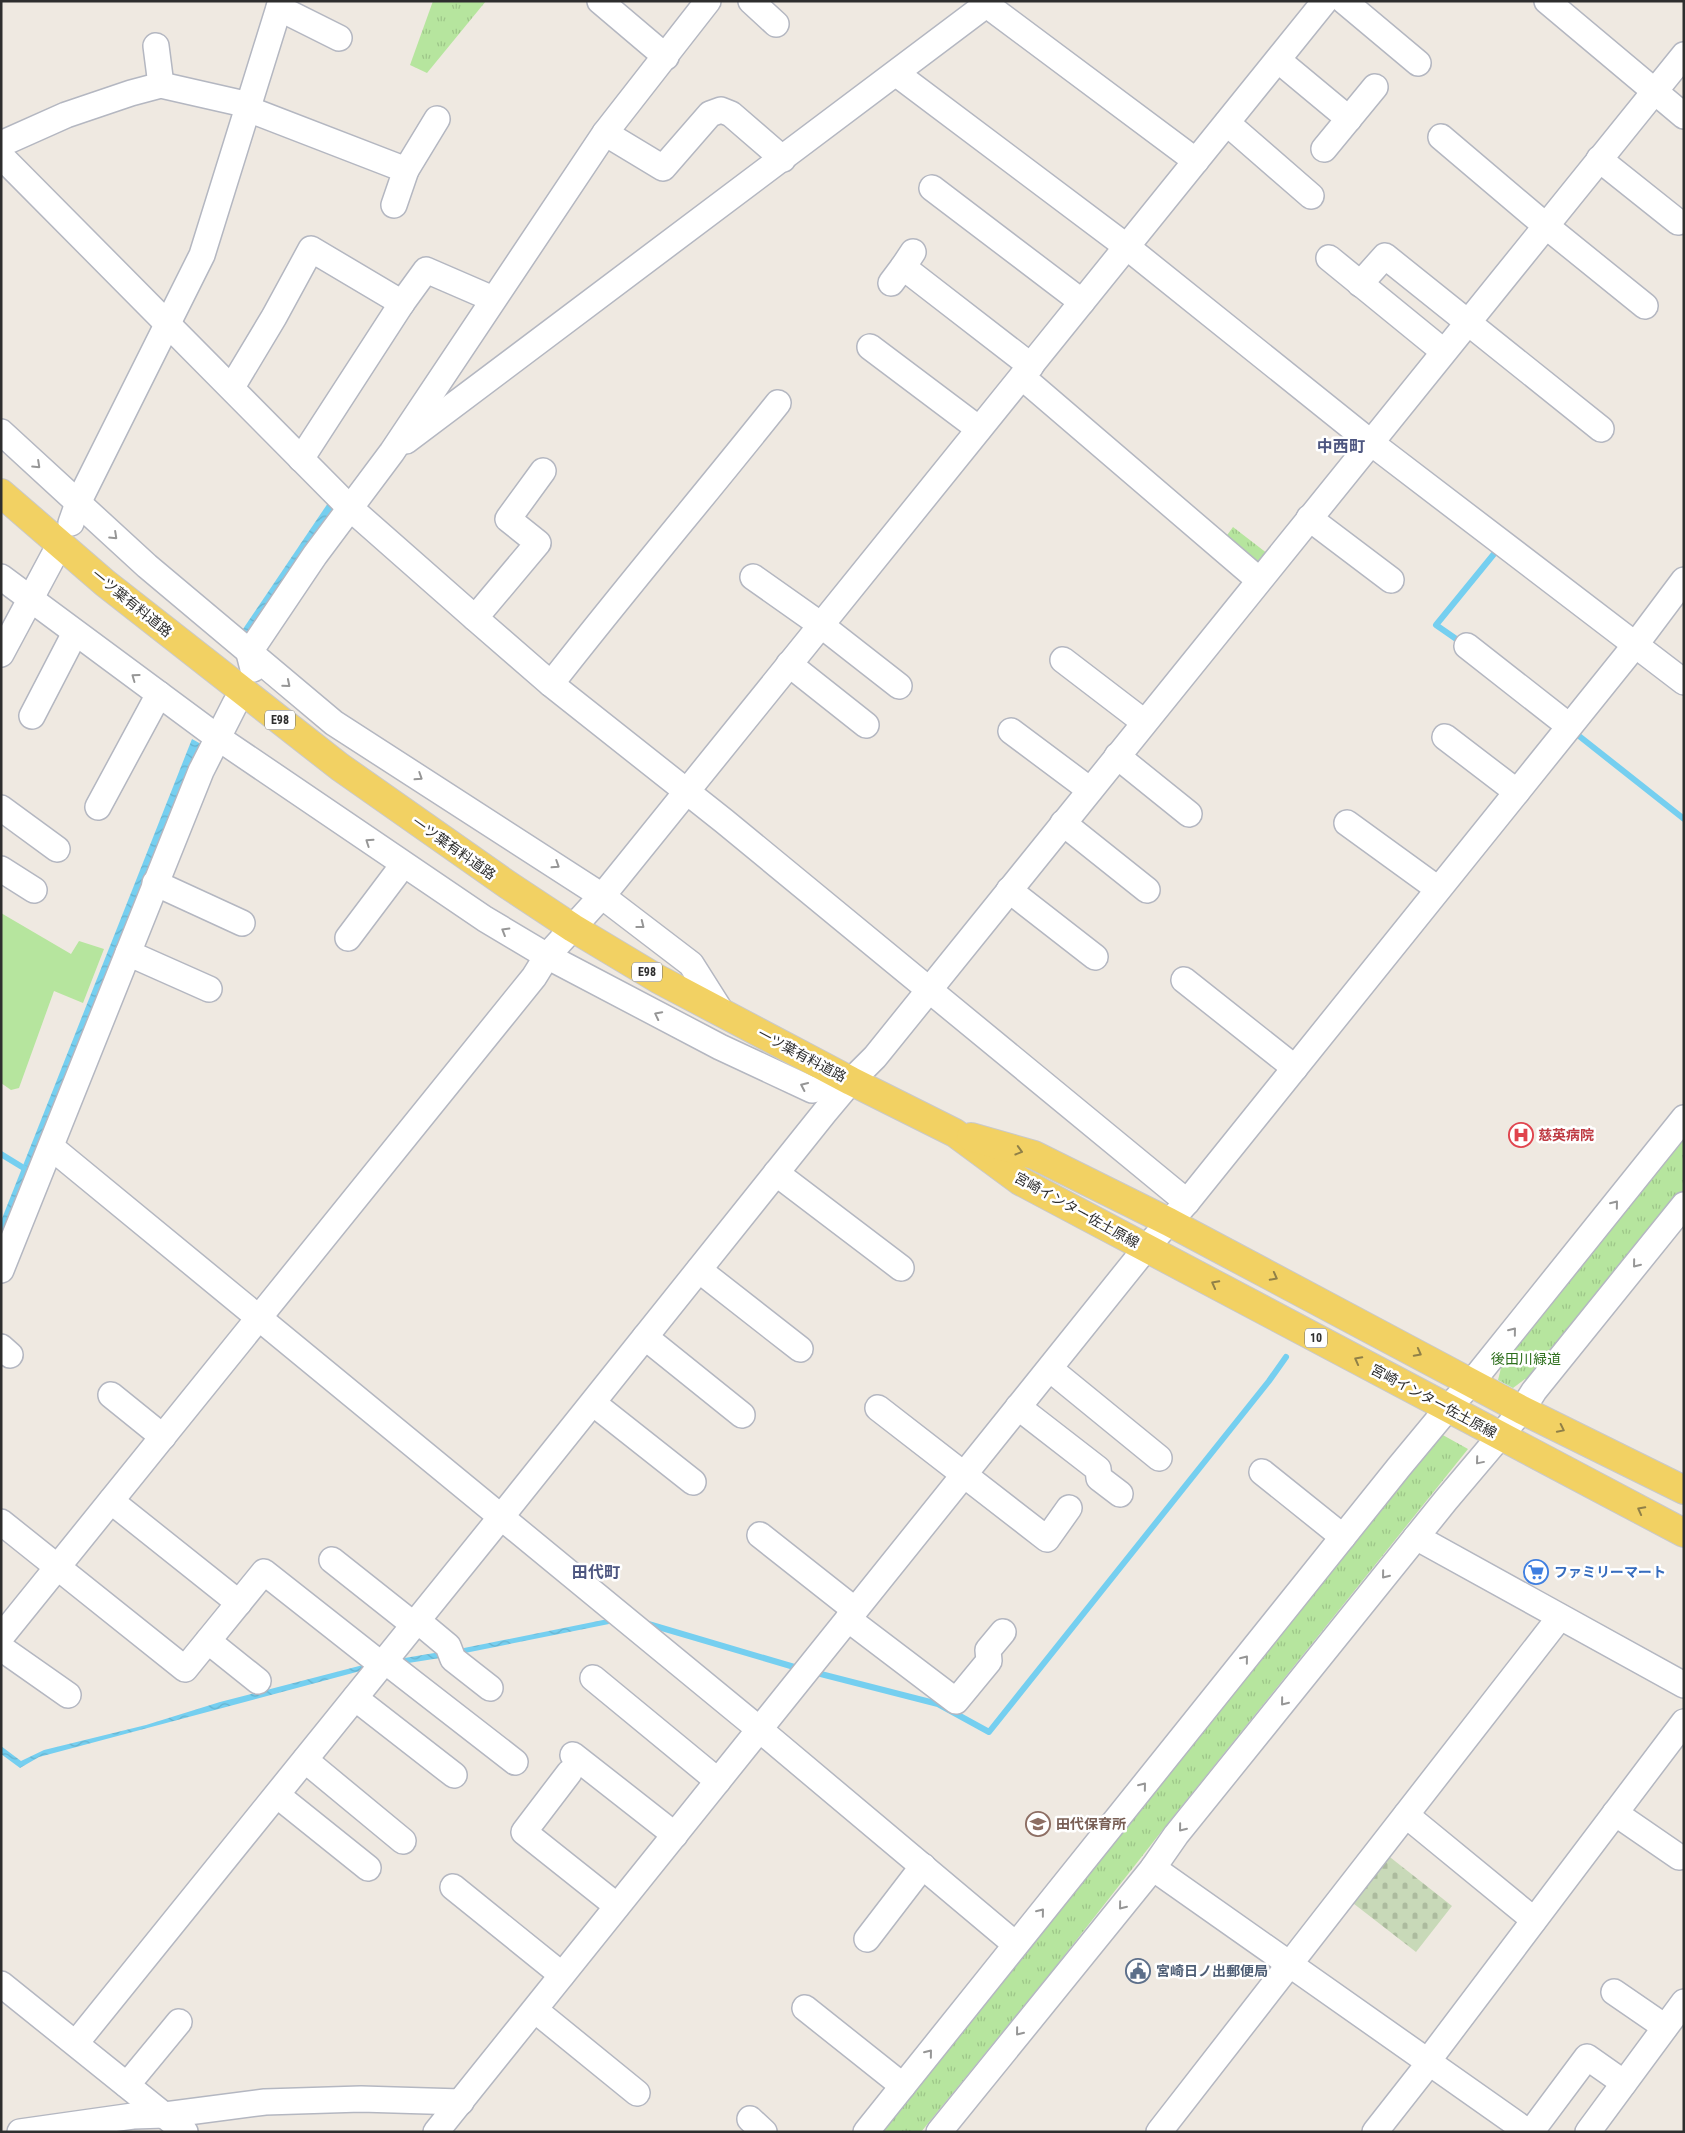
<svg xmlns="http://www.w3.org/2000/svg" width="1685" height="2133" font-family="'Roboto Condensed','Noto Sans JP',sans-serif">
	<defs>
		<pattern id="cemetery-stones" width="16" height="16" patternUnits="userSpaceOnUse" patternTransform="scale(1.25)"><rect width="16" height="16" fill="#c8d9b8"/><path d="M2 7V4a2 2 0 0 1 4 0v3zM10 15v-3a2 2 0 0 1 4 0v3z" fill="#acbb9e"/></pattern>
		<pattern id="park-tufts" width="24" height="20" patternUnits="userSpaceOnUse" patternTransform="scale(1.25)"><rect width="24" height="20" fill="#b6e59e"/><path d="M3 7l-1-3M5 7V3M7 7l1-3M15 17l-1-3M17 17v-4M19 17l1-3" fill="none" stroke="#9dc588"/></pattern>
		<pattern id="water-waves" width="16" height="10" patternUnits="userSpaceOnUse" patternTransform="scale(1.25)"><rect width="16" height="10" fill="#75cff0"/><path d="M0 5q4-4 8 0t8 0" fill="none" stroke="#66b2ce"/></pattern>
	</defs>
	<rect width="100%" height="100%" fill="#efe9e1"/>
	<!-- grass -->
	<path fill="#b6e59e" d="M1 913 71 954 79 941 104 949 83 1003 54 991 19 1088 11 1090 1 1083Z"/>
	<!-- cemetery -->
	<path fill="url(#cemetery-stones)" d="M1386 1854 1452 1906 1416 1952 1349 1900Z"/>
	<!-- park -->
	<g fill="url(#park-tufts)">
		<path d="M433 1H486L427 73 410 65Z"/>
		<path d="M1233 527 1268 554 1259 565 1225 538Z"/>
		<path d="M1684 1133V1191L1534 1378 1525 1379 1513 1388 1498 1380 1501 1368 1499 1363Z"/>
		<path d="M1441 1434 1468 1449 1161 1832 1053 1970 921 2132H877Z"/>
	</g>
	<!-- water -->
	<g fill="url(#water-waves)">
		<path d="M328 503 336 510 252 636 243 629Z"/>
		<path d="M192 739 201 744 1 1251V1221Z"/>
		<path d="M608 1619 609 1624 440 1658 364 1670 39 1757 20 1768 1 1754V1746L21 1761 44 1750 146 1725 220 1702 363 1665 464 1648Z"/>
	</g>
	<g fill="none" stroke-linecap="round" stroke-linejoin="round">
		<!-- stream -->
		<g stroke="#75cff0" stroke-width="6">
			<path d="M1462 643 1436 625 1498 549"/>
			<path d="M1574 732 1684 819"/>
			<path d="M1 1154 27 1170"/>
			<path d="M645 1623 801 1669"/>
			<path d="M813 1672 938 1704 989 1732 1269 1381 1286 1357"/>
		</g>
		<defs>
			<g id="minor">
				<path d="M600 1 666 57"/>
				<path d="M751 1 776 24"/>
				<path d="M1344 1 1418 63"/>
				<path d="M1547 1 1684 116"/>
				<path d="M987 5 1196 161"/>
				<path d="M279 8 339 38"/>
				<path d="M156 46 161 85"/>
				<path d="M1278 60 1349 119"/>
				<path d="M897 74 1127 247 1370 442 1684 682"/>
				<path d="M248 109 406 170 394 205"/>
				<path d="M1227 123 1311 196"/>
				<path d="M605 133 663 168 710 114 721 110 731 114 783 159"/>
				<path d="M1441 137 1546 226 1645 306"/>
				<path d="M1 144 66 115 131 93 161 85 249 105"/>
				<path d="M1324 149 1375 87"/>
				<path d="M1 156 349 507 475 618 551 684 724 821 1187 1202"/>
				<path d="M1599 159 1678 222"/>
				<path d="M406 170 437 119"/>
				<path d="M932 188 1082 302"/>
				<path d="M913 252 903 267 1031 366"/>
				<path d="M1329 258 1443 351"/>
				<path d="M891 283 903 267"/>
				<path d="M1360 284 1385 256 1601 429"/>
				<path d="M870 347 979 429"/>
				<path d="M1022 377 1259 580"/>
				<path d="M232 387 274 317 311 249 402 303"/>
				<path d="M1 432 147 566 334 723 602 896 691 964 722 1013"/>
				<path d="M406 441 991 1"/>
				<path d="M301 459 402 303 426 270 493 299"/>
				<path d="M1309 518 1391 580"/>
				<path d="M71 523 78 503 202 255 281 1"/>
				<path d="M1 577 217 737 485 919 547 956 720 1047 812 1090 851 1081"/>
				<path d="M753 577 821 625 899 686"/>
				<path d="M475 618 538 543 508 519 543 471"/>
				<path d="M1467 646 1569 726"/>
				<path d="M1 654 54 555"/>
				<path d="M1063 660 1144 722"/>
				<path d="M789 664 866 725"/>
				<path d="M253 669 249 653 315 555 392 452 605 133 708 1"/>
				<path d="M551 684C625 589 703 497 778 403"/>
				<path d="M32 716 75 633"/>
				<path d="M1011 731 1090 790"/>
				<path d="M1445 737 1517 792"/>
				<path d="M1117 756 1189 814"/>
				<path d="M98 807 159 694"/>
				<path d="M1 808 57 849"/>
				<path d="M1063 823 1147 890"/>
				<path d="M1347 823 1438 889"/>
				<path d="M1 869 34 890"/>
				<path d="M155 883 242 923"/>
				<path d="M1009 890 1095 957"/>
				<path d="M348 938 403 865"/>
				<path d="M128 953 209 989"/>
				<path d="M1184 980 1295 1068"/>
				<path d="M51 1147 759 1729 1015 1944"/>
				<path d="M776 1173 901 1268"/>
				<path d="M1 1270 201 771 235 704"/>
				<path d="M699 1270 800 1349"/>
				<path d="M645 1337 742 1415"/>
				<path d="M1 1347 10 1355"/>
				<path d="M1050 1369 1159 1458"/>
				<path d="M111 1395 163 1437"/>
				<path d="M593 1403 693 1482"/>
				<path d="M1018 1407 1098 1469 1099 1478 1120 1494"/>
				<path d="M878 1408 1047 1539 1069 1508"/>
				<path d="M1262 1472 1343 1537"/>
				<path d="M111 1501 239 1603"/>
				<path d="M1 1522 185 1669 264 1572 382 1665"/>
				<path d="M760 1535 855 1610"/>
				<path d="M1416 1537 1684 1685"/>
				<path d="M332 1560 414 1625"/>
				<path d="M848 1619 956 1701 989 1661 988 1650 1003 1632"/>
				<path d="M418 1621 448 1646 453 1659 490 1688"/>
				<path d="M1 1637 534 977 547 956 608 889 1325 1"/>
				<path d="M208 1641 258 1681"/>
				<path d="M1 1648 68 1695"/>
				<path d="M385 1661 515 1762"/>
				<path d="M593 1678 718 1781"/>
				<path d="M355 1698 454 1775"/>
				<path d="M573 1755 675 1835"/>
				<path d="M305 1760 403 1841"/>
				<path d="M569 1773 524 1832 617 1906"/>
				<path d="M277 1795 368 1868"/>
				<path d="M1615 1813 1679 1857"/>
				<path d="M1406 1815 1534 1920"/>
				<path d="M1153 1868 1528 2132"/>
				<path d="M453 1887 562 1975"/>
				<path d="M867 1939 923 1866"/>
				<path d="M1 1984 185 2132"/>
				<path d="M1614 1992 1665 2027"/>
				<path d="M805 2008 903 2086"/>
				<path d="M535 2010 637 2093"/>
				<path d="M76 2043 501 1517 825 1112 851 1081 875 1057 1684 55"/>
				<path d="M127 2085 179 2022"/>
				<path d="M750 2119 764 2132"/>
				<path d="M20 2132 133 2116 165 2115 265 2102 361 2099 461 2102"/>
				<path d="M436 2132 1146 1248 1187 1202 1636 644 1684 580"/>
				<path d="M866 2132 1399 1467 1448 1408 1472 1382 1684 1118"/>
				<path d="M939 2132 1153 1868 1176 1835 1446 1500 1522 1410 1534 1391 1684 1205"/>
				<path d="M1159 2132 1560 1617"/>
				<path d="M1375 2132 1430 2062 1434 2053 1684 1722"/>
				<path d="M1531 2132 1587 2057 1624 2083"/>
				<path d="M1588 2132 1684 2002"/>
			</g>
			<g id="major">
				<path d="M1 493 105 583 340 767 508 885 573 928 658 979 851 1081 955 1133 1020 1181 1684 1533"/>
				<path d="M971 1137 1034 1155 1169 1222 1522 1410 1684 1490"/>
			</g>
		</defs>
		<!-- minor casing -->
		<use href="#minor" stroke="#b4b7c1" stroke-width="28"/>
		<!-- major casing -->
		<use href="#major" stroke="#c9c9c9" stroke-width="30"/>
		<!-- minor -->
		<use href="#minor" stroke="#fff" stroke-width="25"/>
		<!-- major -->
		<use href="#major" stroke="#f2d163" stroke-width="28"/>
	</g>
	<!-- one-way arrows -->
	<defs><path id="oneway-chevron" d="M-2-3.5L2.5 0L-2 3.5" fill="none" stroke-width="1.6" stroke-linecap="round" stroke-linejoin="round" transform="scale(1.25)"/></defs>
	<g stroke="#969696">
		<use href="#oneway-chevron" transform="translate(37 465) rotate(43)"/>
		<use href="#oneway-chevron" transform="translate(114 536) rotate(43)"/>
		<use href="#oneway-chevron" transform="translate(135 677) rotate(-144)"/>
		<use href="#oneway-chevron" transform="translate(287 684) rotate(40)"/>
		<use href="#oneway-chevron" transform="translate(419 777) rotate(33)"/>
		<use href="#oneway-chevron" transform="translate(369 842) rotate(-146)"/>
		<use href="#oneway-chevron" transform="translate(556 865) rotate(33)"/>
		<use href="#oneway-chevron" transform="translate(641 925) rotate(38)"/>
		<use href="#oneway-chevron" transform="translate(505 931) rotate(-149)"/>
		<use href="#oneway-chevron" transform="translate(658 1015) rotate(-153)"/>
		<use href="#oneway-chevron" transform="translate(804 1086) rotate(-155)"/>
		<use href="#oneway-chevron" transform="translate(1615 1204) rotate(-51)"/>
		<use href="#oneway-chevron" transform="translate(1636 1264) rotate(129)"/>
		<use href="#oneway-chevron" transform="translate(1513 1331) rotate(-51)"/>
		<use href="#oneway-chevron" transform="translate(1479 1461) rotate(130)"/>
		<use href="#oneway-chevron" transform="translate(1385 1575) rotate(129)"/>
		<use href="#oneway-chevron" transform="translate(1245 1659) rotate(-51)"/>
		<use href="#oneway-chevron" transform="translate(1284 1702) rotate(129)"/>
		<use href="#oneway-chevron" transform="translate(1143 1786) rotate(-51)"/>
		<use href="#oneway-chevron" transform="translate(1182 1828) rotate(129)"/>
		<use href="#oneway-chevron" transform="translate(1122 1906) rotate(129)"/>
		<use href="#oneway-chevron" transform="translate(1041 1912) rotate(-51)"/>
		<use href="#oneway-chevron" transform="translate(1019 2032) rotate(129)"/>
		<use href="#oneway-chevron" transform="translate(929 2053) rotate(-51)"/>
	</g>
	<g stroke="#908048">
		<use href="#oneway-chevron" transform="translate(1019 1151) rotate(16)"/>
		<use href="#oneway-chevron" transform="translate(1274 1277) rotate(28)"/>
		<use href="#oneway-chevron" transform="translate(1215 1284) rotate(-152)"/>
		<use href="#oneway-chevron" transform="translate(1418 1353) rotate(28)"/>
		<use href="#oneway-chevron" transform="translate(1358 1360) rotate(-152)"/>
		<use href="#oneway-chevron" transform="translate(1561 1429) rotate(26)"/>
		<use href="#oneway-chevron" transform="translate(1641 1510) rotate(-152)"/>
	</g>
	<!-- icons -->
	<defs>
		<symbol id="hospital-ring" viewBox="-11 -11 22 22"><circle r="9.5" fill="#fff" stroke="#e0444e" stroke-width="1.5"/><path d="M-5-5h3v3.5h4V-5h3V5h-3V1.5h-4V5h-3Z" fill="#e0444e"/></symbol>
		<symbol id="supermarket-ring" viewBox="-11 -11 22 22"><circle r="9.5" fill="#fff" stroke="#3f7fe0" stroke-width="1.5"/><path d="M-6-5.5h2.5l.6 2H6L4.5 2H-2.5L-4.4-4H-6ZM-1.5 3.2a1.3 1.3 0 1 0 .1 0ZM3 3.2a1.3 1.3 0 1 0 .1 0Z" fill="#3f7fe0"/></symbol>
		<symbol id="school-ring" viewBox="-11 -11 22 22"><circle r="9.5" fill="#fff" stroke="#8d6e63" stroke-width="1.5"/><path d="M0-5L7-2L0 1L-7-2ZM-4 1L0 2.5L4 1V4Q0 6-4 4Z" fill="#8d6e63"/></symbol>
		<symbol id="civic-ring" viewBox="-11 -11 22 22"><circle r="9.5" fill="#fff" stroke="#5c6f8a" stroke-width="1.5"/><path d="M-.6-6.5H3V-4.5H.6V-3L4-1V1h2V6H-6V1h2V-1L-.6-3ZM-1.2 2.5V6h2.4V2.5Z" fill="#5c6f8a"/></symbol>
	</defs>
	<g fill-rule="evenodd">
		<use href="#hospital-ring" x="1507" y="1121" width="28" height="28"/>
		<use href="#supermarket-ring" x="1522" y="1558" width="28" height="28"/>
		<use href="#school-ring" x="1024" y="1810" width="28" height="28"/>
		<use href="#civic-ring" x="1124" y="1957" width="28" height="28"/>
	</g>
	<g text-anchor="middle" dominant-baseline="central" stroke-width="5" stroke-linejoin="round" paint-order="stroke">
		<!-- shield labels -->
		<g fill="#fff" stroke="#6d6d6d" stroke-width="1">
			<rect x="265" y="710.5" width="30" height="19" rx="4"/>
			<rect x="632" y="962.5" width="30" height="19" rx="4"/>
			<rect x="1305" y="1328.5" width="22" height="19" rx="4"/>
		</g>
		<g font-size="12" font-weight="bold" fill="#2e2e2e">
			<text x="280" y="720">E98</text>
			<text x="647" y="972">E98</text>
			<text x="1316" y="1338">10</text>
		</g>
		<!-- street labels -->
		<g font-size="14" fill="#2e2e2e" stroke="#fff">
			<text transform="translate(132 603) rotate(39)">一ツ葉有料道路</text>
			<text transform="translate(454 848) rotate(35)">一ツ葉有料道路</text>
			<text transform="translate(802 1055) rotate(28)">一ツ葉有料道路</text>
			<text transform="translate(1077 1210) rotate(29)">宮崎インター佐土原線</text>
			<text transform="translate(1434 1401) rotate(28)">宮崎インター佐土原線</text>
		</g>
		<!-- health labels -->
		<g font-size="14" font-weight="bold" fill="#be3a42" stroke="#fff" text-anchor="start">
			<text x="1538" y="1135">慈英病院</text>
		</g>
		<!-- park labels -->
		<g font-size="14" fill="#2c6e1b" stroke="#fff">
			<text x="1526" y="1359">後田川緑道</text>
		</g>
		<!-- shop labels -->
		<g font-size="14" font-weight="bold" fill="#366cbe" stroke="#fff" text-anchor="start">
			<text x="1554" y="1572">ファミリーマート</text>
		</g>
		<!-- education labels -->
		<g font-size="14" font-weight="bold" fill="#785e54" stroke="#fff" text-anchor="start">
			<text x="1056" y="1824">田代保育所</text>
		</g>
		<!-- service labels -->
		<g font-size="14" font-weight="bold" fill="#4e5e75" stroke="#fff" text-anchor="start">
			<text x="1156" y="1971">宮崎日ノ出郵便局</text>
		</g>
		<!-- quarter labels -->
		<g font-size="16" font-weight="bold" fill="#4d5680" stroke="#fff">
			<text x="1341" y="446">中西町</text>
			<text x="596" y="1572">田代町</text>
		</g>
	</g>
	<!-- border -->
	<rect width="1685" height="2133" fill="none" stroke="#2e2e2e" stroke-width="5"/>
</svg>
